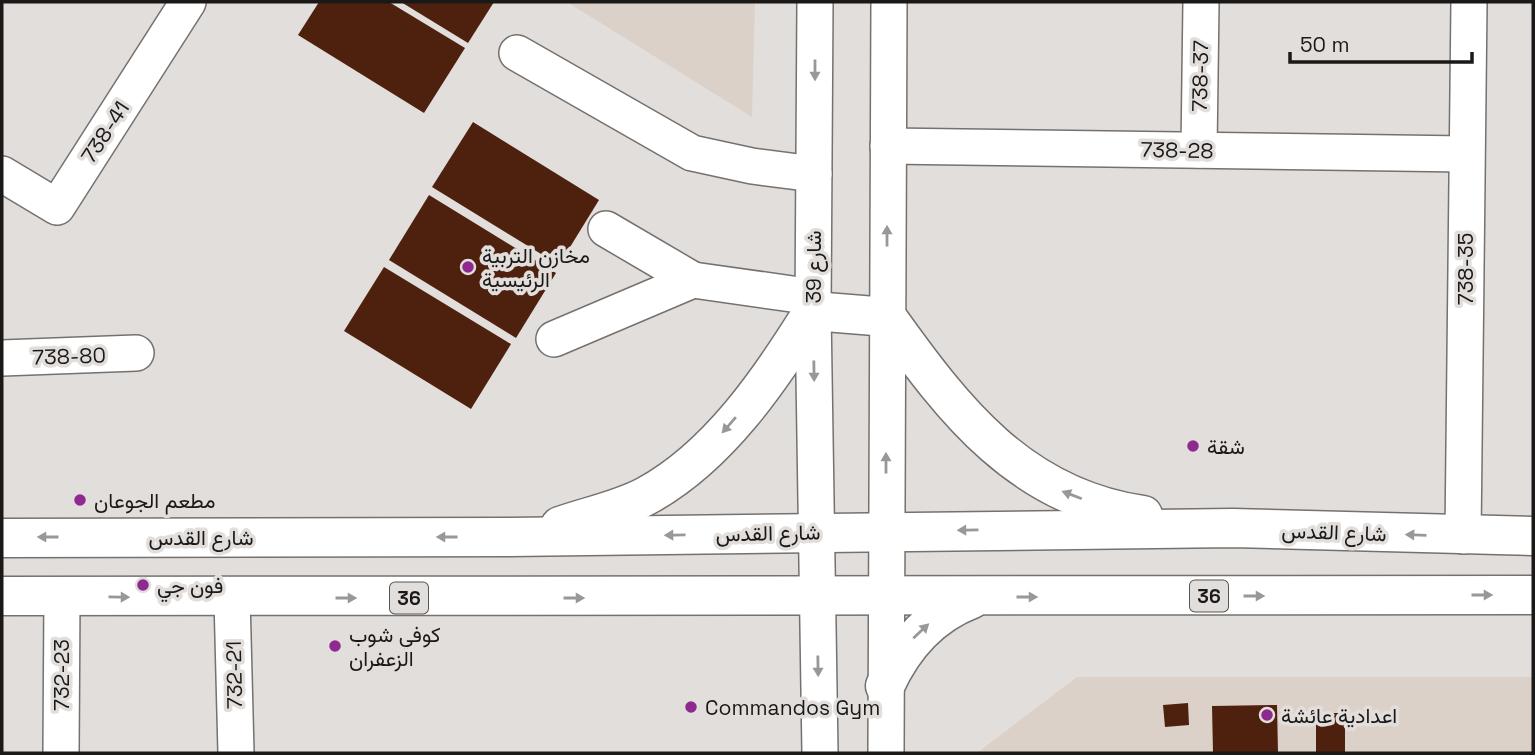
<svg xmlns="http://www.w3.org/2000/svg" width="1535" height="755" font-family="'Space Grotesk',Vazirmatn,sans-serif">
	<rect width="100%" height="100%" fill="#e2dedb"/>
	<!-- built -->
	<g fill="#dcd1c9">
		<path d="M567 2H755L752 117Z"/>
		<path d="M1077 677H1533V753H977Z"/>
	</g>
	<!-- building -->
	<g fill="#4e210e">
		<path d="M319 2H389L465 48 424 113 298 35Z"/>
		<path d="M401 2H494L468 43Z"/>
		<path d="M473 122 599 200 559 265 432 187Z"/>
		<path d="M429 195 556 273 516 338 389 260Z"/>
		<path d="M384 267 511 344 471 409 344 331Z"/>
		<path d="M1188 703 1189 725 1165 727 1163 705Z"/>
		<path d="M1277 705 1278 753H1213L1212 706Z"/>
		<rect x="1316" y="713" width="29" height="40"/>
	</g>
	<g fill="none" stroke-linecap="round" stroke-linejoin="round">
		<defs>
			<g id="minor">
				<path d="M815 2 813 311 820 753"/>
				<path d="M517 53 692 153 752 166 814 174"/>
				<path d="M888 146 1466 154"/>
				<path d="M1199 150 1201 2"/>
				<path d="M2 174 57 207 188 2"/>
				<path d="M606 229 693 280"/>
				<path d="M554 339 693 280 813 297"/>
				<path d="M2 358 136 353"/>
				<path d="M1463 536 1469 2"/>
				<path d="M232 598 236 753"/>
				<path d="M61 753 62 596"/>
				<path d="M886 753 889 2"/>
			</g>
			<g id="major">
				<path d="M560 526C588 516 620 510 646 496 718 457 771 379 813 311L887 317C954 411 1021 498 1143 515"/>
				<path d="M2 538 510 537 1233 528 1533 536"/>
				<path d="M2 596 1533 595"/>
				<path d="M885 686C903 646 930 615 972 599"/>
			</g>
		</defs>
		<!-- minor casing -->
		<use href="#minor" stroke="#75716e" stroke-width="38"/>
		<!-- major casing -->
		<use href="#major" stroke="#75716e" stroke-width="41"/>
		<!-- minor -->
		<use href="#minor" stroke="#fff" stroke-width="35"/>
		<!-- major -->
		<use href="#major" stroke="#fff" stroke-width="38"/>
	</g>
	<!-- one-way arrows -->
	<defs><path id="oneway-solid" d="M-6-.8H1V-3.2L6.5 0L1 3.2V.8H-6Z" transform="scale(1.75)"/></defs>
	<g fill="#989897">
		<use href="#oneway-solid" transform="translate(815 70) rotate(90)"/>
		<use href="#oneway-solid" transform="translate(887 236) rotate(-90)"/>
		<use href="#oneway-solid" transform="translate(814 371) rotate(89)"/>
		<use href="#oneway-solid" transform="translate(729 425) rotate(131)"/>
		<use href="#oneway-solid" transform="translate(886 463) rotate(-90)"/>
		<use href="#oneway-solid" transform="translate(1072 495) rotate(-159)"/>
		<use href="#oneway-solid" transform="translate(968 530) rotate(179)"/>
		<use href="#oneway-solid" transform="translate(675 535) rotate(179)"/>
		<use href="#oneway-solid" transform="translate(1416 535) rotate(-178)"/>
		<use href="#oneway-solid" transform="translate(48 537) rotate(180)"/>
		<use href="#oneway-solid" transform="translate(447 537) rotate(180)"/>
		<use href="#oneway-solid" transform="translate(1482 595)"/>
		<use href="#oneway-solid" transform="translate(1254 596)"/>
		<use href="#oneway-solid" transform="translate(119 597) rotate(1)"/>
		<use href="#oneway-solid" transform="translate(1027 597)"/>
		<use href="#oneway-solid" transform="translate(346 598)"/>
		<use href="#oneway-solid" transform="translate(574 598)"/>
		<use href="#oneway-solid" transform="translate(921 631) rotate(-43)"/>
		<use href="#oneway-solid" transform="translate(818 666) rotate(89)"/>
	</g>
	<!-- markers -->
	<g fill="#8e298f" stroke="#e2dedb" stroke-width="2.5">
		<circle cx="468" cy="267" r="7"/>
		<circle cx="1193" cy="446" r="7"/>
		<circle cx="80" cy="500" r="7"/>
		<circle cx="143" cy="585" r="7"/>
		<circle cx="335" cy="646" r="7"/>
		<circle cx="691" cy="707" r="7"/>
		<circle cx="1267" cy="715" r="7"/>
	</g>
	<g text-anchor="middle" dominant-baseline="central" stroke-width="7" stroke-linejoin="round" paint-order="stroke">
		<!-- shield labels -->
		<g fill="#e2dedb" stroke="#575452" stroke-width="2">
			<rect x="1190" y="580.5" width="38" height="31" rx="5"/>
			<rect x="390" y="582.5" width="38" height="31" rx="5"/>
		</g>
		<g font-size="19" font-weight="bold" fill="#1b1918">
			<text x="1209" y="596">36</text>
			<text x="409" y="598">36</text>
		</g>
		<!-- street labels -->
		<g font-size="21" fill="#1b1918" stroke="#e2dedb">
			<text transform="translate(1200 76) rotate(-89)">738-37</text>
			<text transform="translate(105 132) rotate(-57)">738-41</text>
			<text transform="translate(1177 150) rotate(1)">738-28</text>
			<text transform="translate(813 267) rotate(-90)">شارع 39</text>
			<text transform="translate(1465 269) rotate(-90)">738-35</text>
			<text transform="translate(69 356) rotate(-2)">738-80</text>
			<text transform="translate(1334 532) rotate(2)">شارع القدس</text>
			<text transform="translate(768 533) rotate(-1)">شارع القدس</text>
			<text x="201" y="537">شارع القدس</text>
			<text transform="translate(61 675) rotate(-90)">732-23</text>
			<text transform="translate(234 675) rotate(-91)">732-21</text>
		</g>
		<!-- poi labels -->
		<g font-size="21" fill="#1b1918" stroke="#e2dedb" text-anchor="start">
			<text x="482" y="255">مخازن التربية<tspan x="482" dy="24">الرئيسية</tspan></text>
			<text x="1207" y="446">شقة</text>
			<text x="94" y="500">مطعم الجوعان</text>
			<text x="157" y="585">فون جي</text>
			<text x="349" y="634">كوفي شوب<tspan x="349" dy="24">الزعفران</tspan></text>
			<text x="705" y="707">Commandos Gym</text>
			<text x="1281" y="715">اعدادية عائشة</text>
		</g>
	</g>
	<!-- border -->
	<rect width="1535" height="755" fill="none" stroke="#1b1918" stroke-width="7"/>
	<!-- scale -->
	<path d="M1290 52v10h182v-10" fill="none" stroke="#1b1918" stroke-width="3.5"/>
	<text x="1300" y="52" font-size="21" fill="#1b1918" stroke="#e2dedb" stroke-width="5" paint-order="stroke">50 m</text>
</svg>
